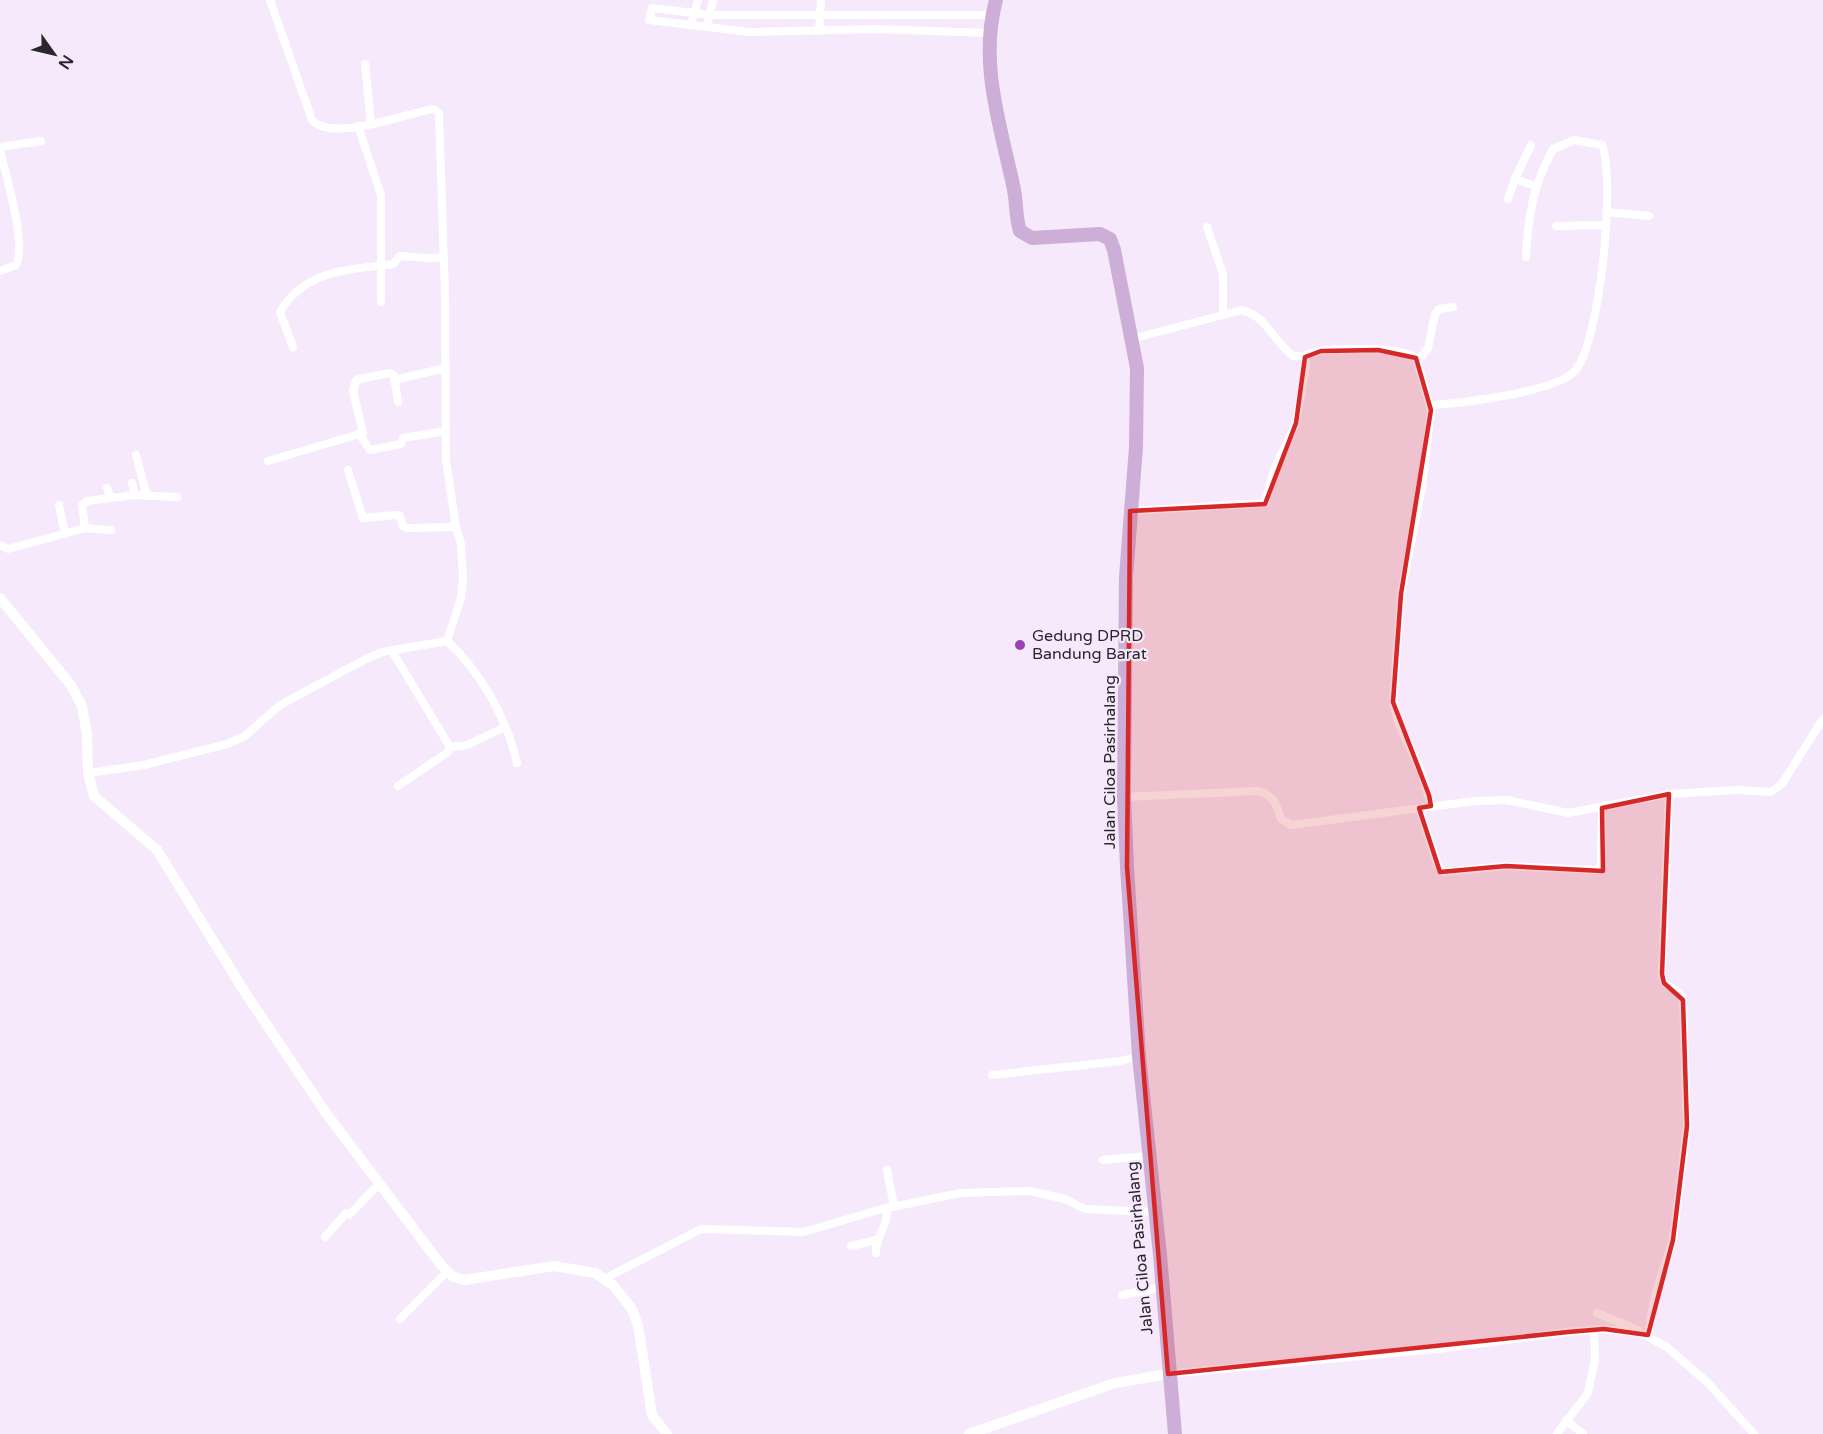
<svg xmlns="http://www.w3.org/2000/svg" width="1823" height="1434" font-family="'Varela Round',sans-serif">
	<rect width="100%" height="100%" fill="#f6e9fb"/>
	<g fill="none" stroke-linecap="round" stroke-linejoin="round">
		<!-- minor -->
		<g stroke="#fff" stroke-width="8">
			<path d="M270 0 312 120C333 143 405 113 434 109L439 113 445 295 446 461 456 527 461 544 463 578 461 598 447 641"/>
			<path d="M713 0 710 15H992"/>
			<path d="M691 25 698 0"/>
			<path d="M707 26 710 15 652 8 649 20 749 32 875 29 989 33"/>
			<path d="M819 31 821 0"/>
			<path d="M365 64 371 124"/>
			<path d="M358 126 381 195V302"/>
			<path d="M1531 145 1515 179 1535 186"/>
			<path d="M0 147 41 141"/>
			<path d="M0 151C6 175 27 245 16 265L0 271"/>
			<path d="M1508 199 1515 179"/>
			<path d="M1606 212 1649 216"/>
			<path d="M1556 226 1605 225"/>
			<path d="M1207 227 1223 274V312"/>
			<path d="M1131 339 1242 310C1267 316 1274 342 1293 356 1305 358 1310 352 1321 351 1338 348 1404 347 1416 358L1431 410 1422 487 1401 594 1393 702 1398 722 1422 774 1431 806"/>
			<path d="M293 347 280 312C305 269 349 270 393 264L400 256C416 256 424 260 443 257"/>
			<path d="M1418 361 1428 348 1435 314 1439 309 1453 307"/>
			<path d="M394 380 446 368"/>
			<path d="M1431 405C1463 403 1548 393 1573 373 1600 349 1616 178 1602 145L1574 140 1553 149C1533 185 1528 217 1526 257"/>
			<path d="M360 435 370 450 401 444 403 438 446 431"/>
			<path d="M136 455 147 496"/>
			<path d="M268 461 363 433 353 391 356 380 390 373 394 376 398 402"/>
			<path d="M348 470 363 518 396 515 400 516 403 526 407 528 456 527"/>
			<path d="M132 483 135 495"/>
			<path d="M107 488 111 498"/>
			<path d="M59 505 65 534"/>
			<path d="M1130 511 1265 503 1274 470 1296 423 1306 366 1305 357"/>
			<path d="M85 528 82 505 87 501 135 495 177 497"/>
			<path d="M0 545 8 549 85 528 111 530"/>
			<path d="M447 641C481 672 507 719 517 763"/>
			<path d="M392 651 450 747"/>
			<path d="M88 773 144 765 227 744 245 736 280 705 366 659 382 652 447 641"/>
			<path d="M398 786 448 752 450 747 467 745 505 727"/>
			<path d="M1124 797 1258 791C1273 794 1277 805 1281 819L1291 825 1475 801 1507 800 1568 813 1669 794 1738 790 1771 792 1782 784 1823 719"/>
			<path d="M1419 808 1438 866 1444 872 1506 866 1596 870 1601 868 1602 808"/>
			<path d="M992 1075 1121 1061 1139 1056"/>
			<path d="M1103 1160 1148 1156"/>
			<path d="M887 1170 894 1206"/>
			<path d="M325 1237 346 1213 349 1215 379 1184"/>
			<path d="M851 1246 876 1240"/>
			<path d="M876 1253C875 1236 889 1226 887 1208"/>
			<path d="M604 1279 701 1229 804 1232 878 1210 960 1193 1029 1191 1065 1199 1085 1209 1153 1212"/>
			<path d="M1122 1295 1162 1287"/>
			<path d="M1597 1313 1638 1330"/>
			<path d="M400 1319 447 1272"/>
			<path d="M1648 1335 1655 1295 1673 1240 1687 1126 1683 1000 1679 993 1664 983 1662 974 1669 794"/>
			<path d="M1168 1374 1438 1349 1568 1332 1604 1329 1640 1333 1667 1347 1708 1383 1754 1434"/>
			<path d="M1566 1420 1583 1434"/>
			<path d="M1557 1434 1588 1393 1595 1359 1594 1330"/>
		</g>
		<!-- tertiary -->
		<g stroke="#fff" stroke-width="10">
			<path d="M0 598 70 684 82 706 87 735 88 773 94 796 157 850 246 994 326 1113 441 1265 452 1276 464 1280 554 1266 595 1273 613 1285 632 1309 638 1325 652 1415 667 1434"/>
			<path d="M969 1434 1115 1383 1168 1374"/>
		</g>
		<!-- primary -->
		<path stroke="#cdaed6" stroke-width="14" d="M996 0C979 63 1000 124 1013 185 1017 200 1015 216 1020 231L1032 238 1100 234 1110 239 1114 250 1137 368 1136 447 1126 577 1124 797 1127 867 1139 1056 1160 1255 1175 1434"/>
	</g>
	<!-- marked area -->
	<path fill="#d62828" fill-opacity="0.2" stroke="#d62828" stroke-width="4.5" stroke-linejoin="round" d="M1378 350 1416 358 1431 410 1401 594 1393 702 1429 795 1431 806 1419 808 1440 872 1506 866 1603 871 1602 808 1669 794 1662 974 1664 983 1683 1000 1687 1126 1673 1240 1648 1335 1604 1329 1568 1332 1168 1374 1127 867 1130 511 1265 504 1296 423 1305 357 1321 351Z"/>
	<!-- markers -->
	<circle fill="#9742b0" stroke="#f6e9fb" stroke-width="2" cx="1020" cy="645" r="6"/>
	<g text-anchor="middle" dominant-baseline="central" stroke-width="4.5" stroke-linejoin="round" paint-order="stroke">
		<!-- poi labels -->
		<g font-size="16" fill="#2b262d" stroke="#f6e9fb" text-anchor="start">
			<text x="1032" y="636">Gedung DPRD<tspan x="1032" dy="18">Bandung Barat</tspan></text>
		</g>
		<!-- street labels -->
		<g font-size="16" fill="#2b262d" stroke="#f6e9fb">
			<text transform="translate(1110 762) rotate(-90)">Jalan Ciloa Pasirhalang</text>
			<text transform="translate(1140 1248) rotate(-95)">Jalan Ciloa Pasirhalang</text>
		</g>
	</g>
	<!-- north arrow -->
	<g transform="translate(54 54) rotate(124)" stroke="#f6e9fb" stroke-width="4.5" paint-order="stroke">
	<path d="M0-4.5L10 22L0 15L-10 22Z" fill="#2b262d"/>
	<text y="-9" font-size="16" font-weight="bold" text-anchor="middle" fill="#2b262d">N</text>
	</g>
</svg>
